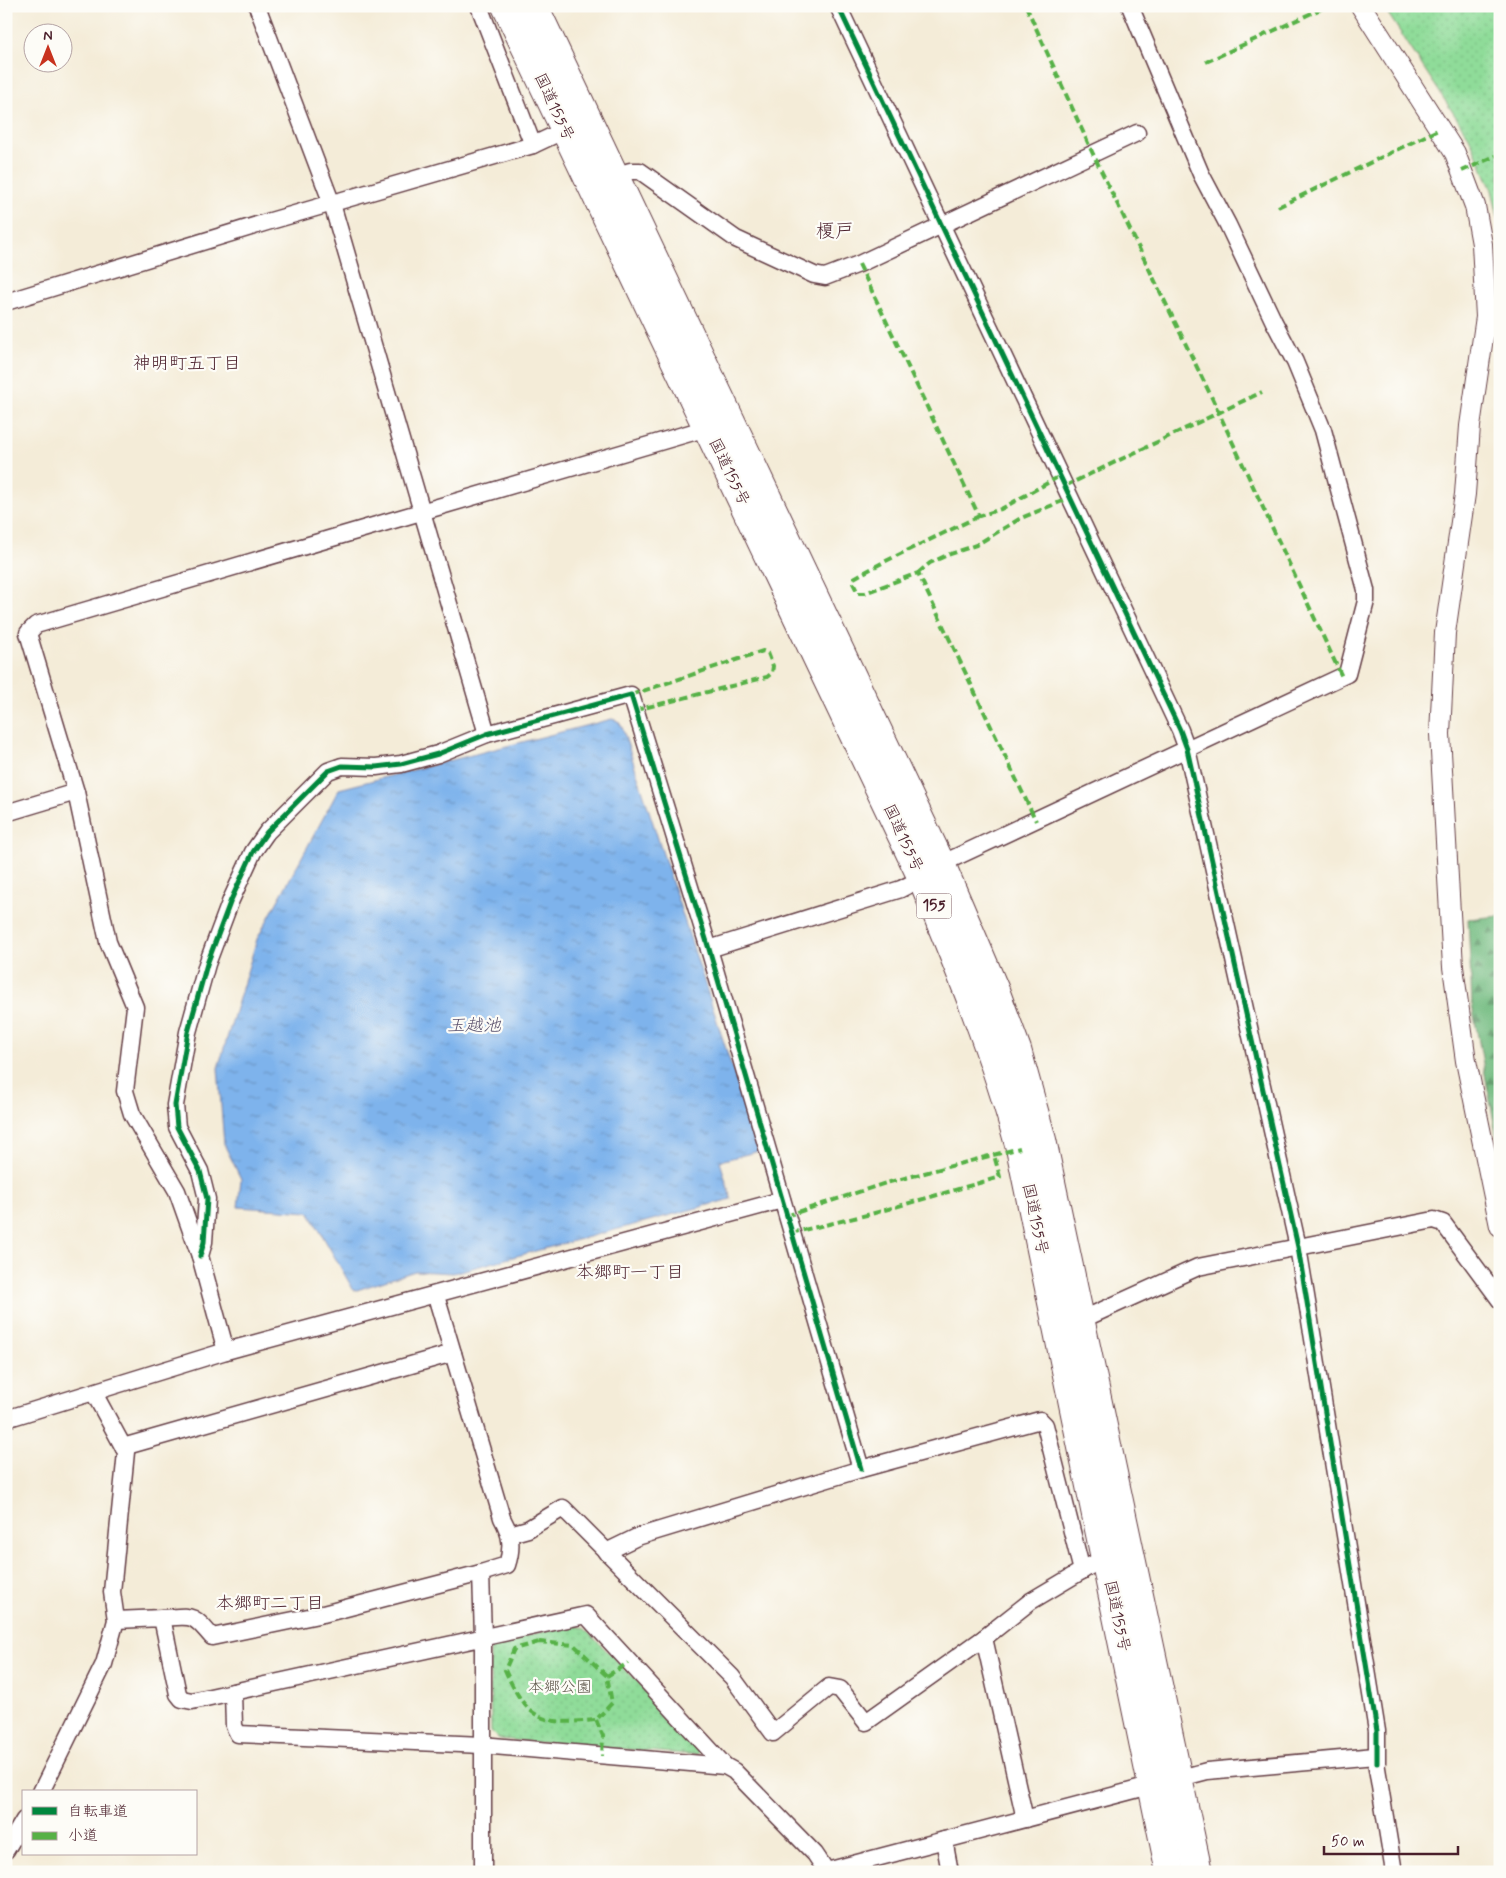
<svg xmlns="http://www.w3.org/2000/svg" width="1506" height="1878" font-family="Mynerve,'Klee One',sans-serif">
	<defs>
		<pattern id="grass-dots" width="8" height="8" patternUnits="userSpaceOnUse" patternTransform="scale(1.25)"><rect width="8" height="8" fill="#8fdc99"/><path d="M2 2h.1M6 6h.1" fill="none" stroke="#7dbc84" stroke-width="1.8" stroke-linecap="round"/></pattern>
		<pattern id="forest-firs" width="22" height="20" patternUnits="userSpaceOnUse" patternTransform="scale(1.25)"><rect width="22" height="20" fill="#73bc81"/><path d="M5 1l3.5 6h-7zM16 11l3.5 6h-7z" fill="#60986a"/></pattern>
		<pattern id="water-ripples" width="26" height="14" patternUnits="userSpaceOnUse" patternTransform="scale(1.25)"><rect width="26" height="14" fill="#7eb3ec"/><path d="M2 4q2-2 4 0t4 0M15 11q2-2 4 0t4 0" fill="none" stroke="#6991bf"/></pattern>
	</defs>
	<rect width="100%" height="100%" fill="#fdfcf7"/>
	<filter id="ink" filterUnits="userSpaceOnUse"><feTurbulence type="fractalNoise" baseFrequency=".02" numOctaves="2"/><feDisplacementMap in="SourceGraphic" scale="10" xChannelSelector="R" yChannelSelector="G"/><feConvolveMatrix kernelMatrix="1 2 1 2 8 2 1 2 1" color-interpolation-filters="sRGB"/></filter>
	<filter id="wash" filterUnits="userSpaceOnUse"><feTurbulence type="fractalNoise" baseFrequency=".0096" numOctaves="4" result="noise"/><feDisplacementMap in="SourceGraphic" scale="20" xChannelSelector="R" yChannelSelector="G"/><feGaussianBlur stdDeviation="1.12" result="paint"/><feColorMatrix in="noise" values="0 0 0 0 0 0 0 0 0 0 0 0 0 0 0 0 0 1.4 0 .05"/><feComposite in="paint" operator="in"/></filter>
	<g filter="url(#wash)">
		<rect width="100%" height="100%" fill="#f4ecd8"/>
		<!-- grass -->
		<g fill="url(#grass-dots)" stroke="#6c7e62">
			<path d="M1390 6H1500V225L1492 190 1469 137 1385 9Z"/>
			<path d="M575 1625 585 1629 703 1747 697 1755 498 1739 491 1732 490 1650 495 1642Z"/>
		</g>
		<!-- forest -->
		<path fill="url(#forest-firs)" stroke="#5e6e56" d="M1500 916V1154L1472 1005 1468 919Z"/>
		<!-- water -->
		<path fill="url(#water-ripples)" stroke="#64698c" d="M612 719 618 721 622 727 759 1151 720 1161 731 1199 453 1273 415 1271 354 1291 309 1212 238 1207 241 1179 224 1144 218 1068 257 939 339 789Z"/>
	</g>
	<g filter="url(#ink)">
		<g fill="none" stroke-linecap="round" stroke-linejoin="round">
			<defs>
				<g id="minor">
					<path d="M257 6 332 204 487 734"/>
					<path d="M479 6 533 145"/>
					<path d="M838 6 1180 730 1187 749 1298 1247 1377 1731V1763"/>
					<path d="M615 176 630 171H640L736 239 814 275 825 277 859 264 1137 133"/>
					<path d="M6 302 267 222 533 145 565 130"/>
					<path d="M6 813 76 792"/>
					<path d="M941 864 1347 674 1366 601V590L1323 430 1295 362 1274 322 1228 225 1201 174 1130 6"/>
					<path d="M709 949 901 889 922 878"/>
					<path d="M200 1256 204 1242 207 1199 200 1171 177 1127 175 1105 188 1032 207 964 231 900 253 852 267 832 328 771 342 766 376 767 401 764 438 754 487 734 631 695 709 949 861 1469"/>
					<path d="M436 1296 502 1518C511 1534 513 1547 507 1565L481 1573 483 1637V1872"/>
					<path d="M1081 1320 1198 1267 1434 1220 1443 1223 1500 1300"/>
					<path d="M226 1351 200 1256 177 1191 132 1114 125 1091 135 1007 108 942 76 792 28 633 36 625 707 428"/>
					<path d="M6 1419 226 1351 782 1200"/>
					<path d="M123 1447 453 1353"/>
					<path d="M510 1534 528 1529 563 1508 732 1677 773 1733 829 1687 840 1689 866 1722 984 1638 1031 1601 1105 1557"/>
					<path d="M606 1552 637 1537 861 1469 1040 1420 1045 1425 1082 1571"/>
					<path d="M162 1618C193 1616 192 1613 212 1637L323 1614 481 1573"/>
					<path d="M116 1620 162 1618 178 1694 182 1699 192 1701 233 1692 234 1726 238 1734 482 1745 725 1766 734 1771 815 1854 827 1872"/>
					<path d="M984 1638 1025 1819"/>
					<path d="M233 1692 586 1615 725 1766"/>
					<path d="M41 1792 104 1664 116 1620 112 1592 126 1452 94 1393"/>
					<path d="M944 1840 950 1872"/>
					<path d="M6 1850 24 1820"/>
					<path d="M823 1872 1207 1771 1375 1756 1394 1872"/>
				</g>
				<path id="tertiary" d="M1361 6 1455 153 1475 206 1482 244 1486 317 1470 426 1465 494 1445 633 1440 734 1453 967 1466 1061 1500 1226"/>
				<g id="trunk">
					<path d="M506 6 922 878C959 967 995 1055 1020 1148L1170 1872"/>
					<path d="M534 6 941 864 996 993 1017 1050 1042 1140 1198 1872"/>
				</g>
			</defs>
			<!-- minor casing -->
			<use href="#minor" stroke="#643e45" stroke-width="19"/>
			<!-- tertiary casing -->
			<use href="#tertiary" stroke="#643e45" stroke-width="22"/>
			<!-- trunk casing -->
			<use href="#trunk" stroke="#643e45" stroke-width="30"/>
			<!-- minor -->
			<use href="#minor" stroke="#fff" stroke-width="16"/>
			<!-- tertiary -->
			<use href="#tertiary" stroke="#fff" stroke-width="20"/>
			<!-- trunk -->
			<use href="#trunk" stroke="#fff" stroke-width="28"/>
			<!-- quiet -->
			<g stroke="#57b146" stroke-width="4" stroke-dasharray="8 4" stroke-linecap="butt">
				<path d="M1026 6 1093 154 1211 396 1342 677"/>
				<path d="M1206 62 1327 6"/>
				<path d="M1462 171 1500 154"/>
				<path d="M1278 207 1440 129"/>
				<path d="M859 264 979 516 1001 509 1060 476"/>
				<path d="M1065 486 1262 392"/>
				<path d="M979 516C937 537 895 555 854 578L853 583 858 593H865L918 573 1036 821"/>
				<path d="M918 573 930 563 945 556 976 545 1021 518 1070 498"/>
				<path d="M631 695 763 651 768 653 773 666 772 673 767 677 636 710"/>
				<path d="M786 1216 886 1183 1020 1148"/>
				<path d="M791 1233 871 1214 1000 1177 994 1155"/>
				<path d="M539 1642 574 1645 607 1676 612 1703 596 1720C543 1725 528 1722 505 1670L514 1649Z"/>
				<path d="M607 1676 628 1663"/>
				<path d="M596 1720 603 1736 602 1756"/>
			</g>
			<defs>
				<g id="cycleway">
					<path d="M838 6 1180 730 1187 749 1298 1247 1377 1731V1763"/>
					<path d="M200 1256 204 1242 207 1199 200 1171 177 1127 175 1105 188 1032 207 964 231 900 253 852 267 832 328 771 342 766 376 767 401 764 438 754 487 734 631 695 709 949 861 1469"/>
				</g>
			</defs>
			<!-- cycleway casing -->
			<use href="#cycleway" stroke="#fdfcf7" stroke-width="8"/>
			<!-- cycleway -->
			<use href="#cycleway" stroke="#00873e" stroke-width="5"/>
		</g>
	</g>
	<g text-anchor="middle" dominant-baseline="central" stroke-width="4.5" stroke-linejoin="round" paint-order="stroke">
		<!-- shield labels -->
		<rect fill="#fdfcf7" stroke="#806168" stroke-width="1" x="916.5" y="893.5" width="35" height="25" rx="4"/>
		<g font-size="15" font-weight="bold" fill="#4a1f2b">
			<text x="934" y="906">155</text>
		</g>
		<!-- street labels -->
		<g font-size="16" fill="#4a1f2b" stroke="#fdfcf7">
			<text transform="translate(554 107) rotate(65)">国道155号</text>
			<text transform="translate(729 472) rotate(64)">国道155号</text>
			<text transform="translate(903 838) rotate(65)">国道155号</text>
			<text transform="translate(1035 1219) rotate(78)">国道155号</text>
			<text transform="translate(1117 1616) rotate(78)">国道155号</text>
		</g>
		<!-- park labels -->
		<g font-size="16" fill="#5f584c" stroke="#fdfcf7">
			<text x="560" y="1687">本郷公園</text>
		</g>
		<!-- neighbourhood labels -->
		<g font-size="18" fill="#4a1f2b" stroke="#fdfcf7">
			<text x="187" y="364">神明町五丁目</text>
			<text x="630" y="1273">本郷町一丁目</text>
			<text x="270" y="1604">本郷町二丁目</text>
		</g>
		<!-- water labels -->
		<g font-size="18" font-style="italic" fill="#5c536f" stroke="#fdfcf7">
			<text x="474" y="1026">玉越池</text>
		</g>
		<!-- quarter labels -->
		<g font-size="19" fill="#4a1f2b" stroke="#fdfcf7">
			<text x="835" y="231">榎戸</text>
		</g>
	</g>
	<!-- margin -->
	<rect width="1506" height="1878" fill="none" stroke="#fdfcf7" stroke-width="25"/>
	<!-- legend -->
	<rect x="22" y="1790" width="175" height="65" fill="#fdfcf7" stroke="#b5a4a5"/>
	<rect x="32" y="1807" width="25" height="8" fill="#00873e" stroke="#b5a4a5"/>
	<text x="68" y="1816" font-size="15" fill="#4a1f2b">自転車道</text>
	<rect x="32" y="1832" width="25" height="8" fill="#57b146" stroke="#b5a4a5"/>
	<text x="68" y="1840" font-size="15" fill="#4a1f2b">小道</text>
	<!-- north arrow -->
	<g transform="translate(48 48)"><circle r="24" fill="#fdfcf7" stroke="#b5a4a5"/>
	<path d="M0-4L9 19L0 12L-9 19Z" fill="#c8321e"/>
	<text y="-8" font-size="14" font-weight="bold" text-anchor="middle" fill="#4a1f2b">N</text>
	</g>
	<!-- scale -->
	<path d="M1324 1846v8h134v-8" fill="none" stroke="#4a1f2b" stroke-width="2.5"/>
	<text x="1331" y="1846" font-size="15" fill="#4a1f2b" stroke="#fdfcf7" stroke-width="4" paint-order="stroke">50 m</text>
</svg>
